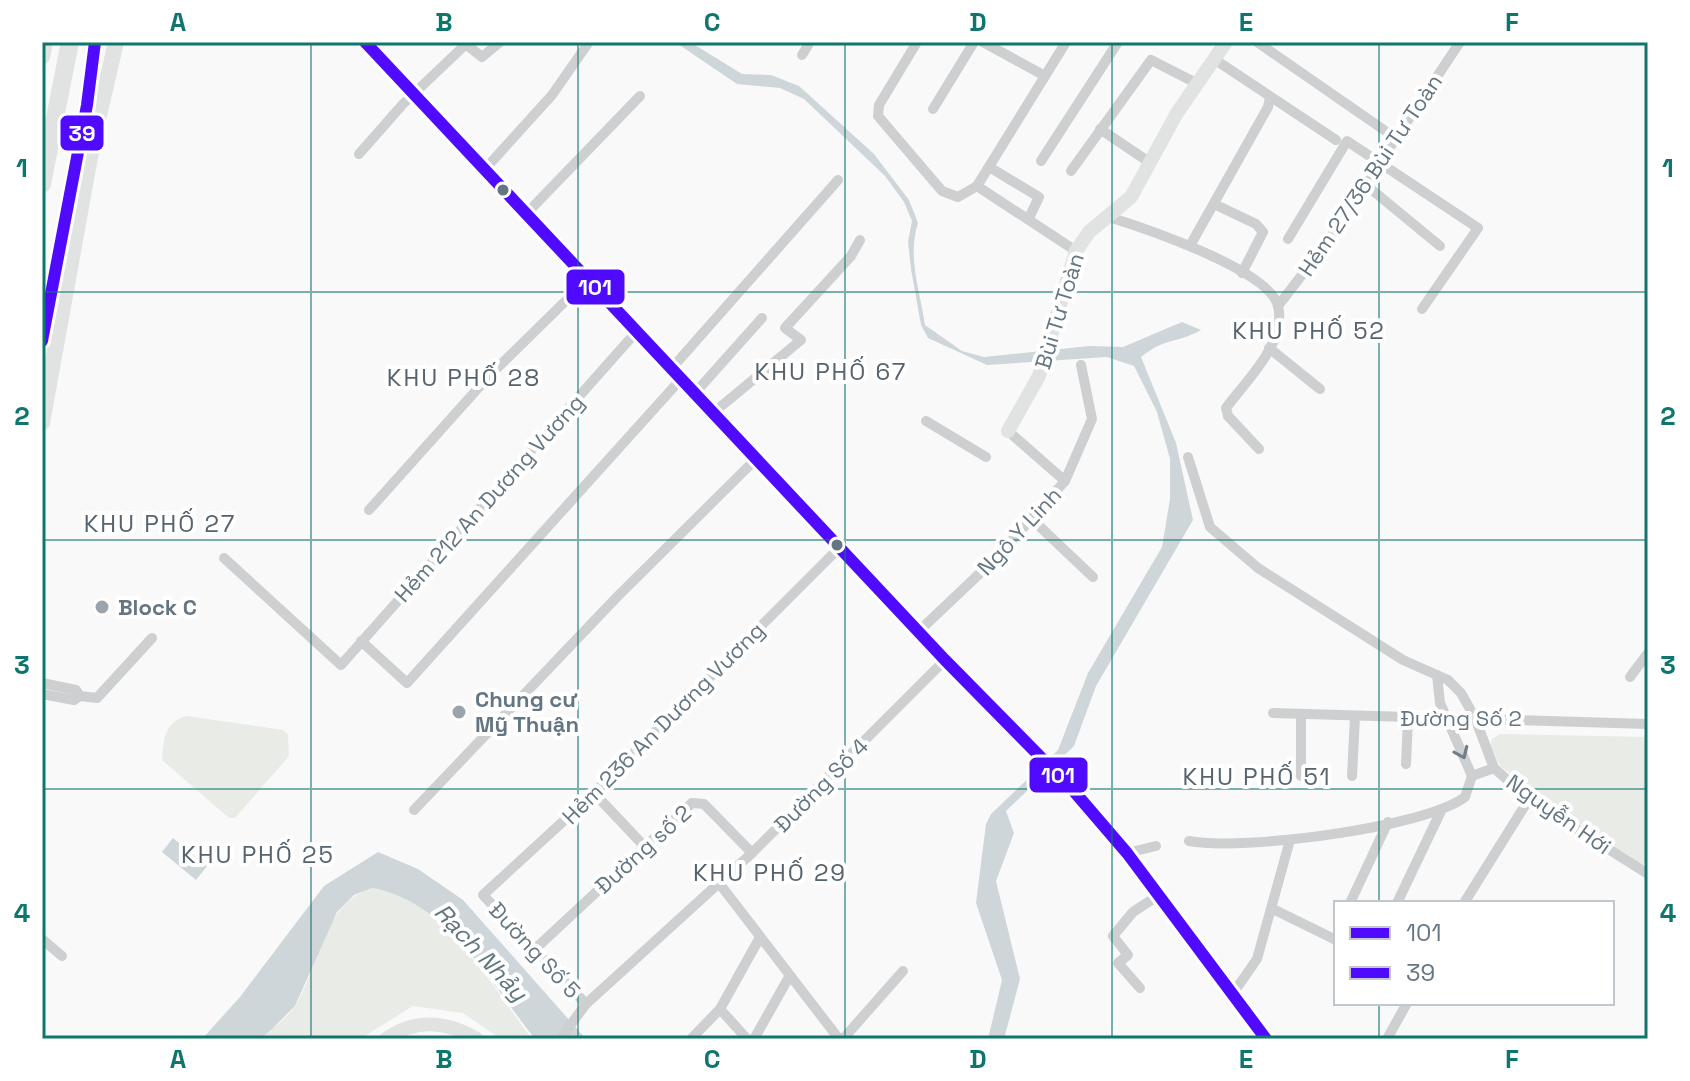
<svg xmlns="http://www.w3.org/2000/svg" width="1690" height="1081" font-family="'Space Grotesk',sans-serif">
	<rect width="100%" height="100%" fill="#f9f9f9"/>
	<!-- green -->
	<g fill="#e8ebe6">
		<path d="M187 716 283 730 288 735 289 756 235 818H229L162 760C163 740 165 721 187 716Z"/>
		<path d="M1500 734 1648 737V857L1643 865H1635L1500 766 1490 745 1492 739Z"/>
		<path d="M372 888C447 901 489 983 532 1039H501L463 1013 413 1006 360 1039H260C272 1029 287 1018 296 1005 319 966 323 903 372 888Z"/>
	</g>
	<!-- water -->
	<g fill="#ced6d9">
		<path d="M675 42H690L742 74 771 75 799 86 874 154 909 200 918 223C907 257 920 290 925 325L962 351 984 357 1089 346 1123 347 1182 322 1201 330C1176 344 1166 337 1141 357L1176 443 1193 520 1096 686 1074 746 1006 811 1014 833 996 881 1020 979 1004 1039H988L1002 980 976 903 986 824 991 814 1058 750 1088 673 1162 547 1170 499V459L1157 412 1134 366 1107 357 987 365 928 338 921 325 911 269 908 242 912 221 904 202 885 176 804 99 780 88 737 84Z"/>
		<path d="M173 838 197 858 206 848 215 856 196 880 162 852Z"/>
		<path d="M378 852 418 869 463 900 586 1039H535C491 984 447 901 372 888L354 895 337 912 295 1006 272 1029 260 1039H202L240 997 324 886Z"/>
	</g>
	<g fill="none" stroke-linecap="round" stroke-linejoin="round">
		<!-- street -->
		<g stroke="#cecfd0" stroke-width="10">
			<path d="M463 42 482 57 500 42"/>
			<path d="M917 42 879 105 878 116 942 191 958 197 977 186 1066 42"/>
			<path d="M983 42 1045 76"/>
			<path d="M1257 42 1397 139"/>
			<path d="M802 55 810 42"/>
			<path d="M1214 59 1336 140"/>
			<path d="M933 109 974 42"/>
			<path d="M1100 129 1149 162"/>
			<path d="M359 154 403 104 465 45"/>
			<path d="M1041 161 1118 42"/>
			<path d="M989 167 1039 197 1029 218"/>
			<path d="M486 168 552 95 589 42"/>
			<path d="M1071 171 1151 60 1196 83"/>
			<path d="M1366 185 1440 246"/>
			<path d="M977 186 1076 251"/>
			<path d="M1214 204 1256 224 1263 232 1242 273"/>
			<path d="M527 213 640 96"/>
			<path d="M1109 217C1144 228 1270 270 1278 306 1287 343 1245 382 1226 408L1228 416 1259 449"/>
			<path d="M1288 239 1347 141 1478 228 1422 309"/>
			<path d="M1191 244 1268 107 1270 97"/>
			<path d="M1278 306 1325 245 1460 42"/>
			<path d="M1269 348 1320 389"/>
			<path d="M672 368 838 180"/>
			<path d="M695 393 762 318"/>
			<path d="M713 413 801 340 785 328 851 256 860 240"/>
			<path d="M926 421 986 457"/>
			<path d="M1008 431 1065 481"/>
			<path d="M1188 457 1210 527 1258 568 1403 660 1448 680 1461 693 1475 718 1494 768 1529 799 1648 874"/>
			<path d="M369 510 489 376 589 278"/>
			<path d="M1033 520 1093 577"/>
			<path d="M224 558 341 665 637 331"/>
			<path d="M918 632 996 558 1065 481 1092 419 1081 365"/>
			<path d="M361 641 407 683 681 379"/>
			<path d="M1437 675 1440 703 1472 776"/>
			<path d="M1630 677 1648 653"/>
			<path d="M42 683 76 690 80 696 74 700 42 694"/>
			<path d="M80 696 97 698 152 638"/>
			<path d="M1273 713 1648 724"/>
			<path d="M1406 764 1408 719"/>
			<path d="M1301 776V714"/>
			<path d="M1352 776 1355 717"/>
			<path d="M594 793 645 847"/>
			<path d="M414 810 616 598 757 458"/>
			<path d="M1189 841C1241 851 1424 828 1465 797L1472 776 1494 768"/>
			<path d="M1127 853 1156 846"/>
			<path d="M719 883 839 1039"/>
			<path d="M1350 903 1388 822"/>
			<path d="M1397 903 1441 811"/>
			<path d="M1464 903 1529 799"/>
			<path d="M1273 909 1336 940"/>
			<path d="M42 939 62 956"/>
			<path d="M534 950 692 803 704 804 752 853"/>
			<path d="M1140 988 1118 963 1128 955 1113 936 1133 912 1159 895"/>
			<path d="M1232 995 1257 959 1290 840"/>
			<path d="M586 1004 483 895 594 793 840 547"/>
			<path d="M720 1009 747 1039"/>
			<path d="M560 1039 586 1004 752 853 945 660"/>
			<path d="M691 1039 720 1009 759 939"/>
			<path d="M754 1039 789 977"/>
			<path d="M843 1039 903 971"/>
			<path d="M1387 1039 1407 1003"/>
		</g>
		<!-- secondary -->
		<g stroke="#e1e2e2" stroke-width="14">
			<path d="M365 42 945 660 1072 789 1127 853 1266 1039"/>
			<path d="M1008 431 1039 376 1076 251 1089 232 1131 197 1177 113 1226 42"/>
			<path d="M386 1039C416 1018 446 1021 477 1039"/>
		</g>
		<!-- primary -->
		<g stroke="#e1e2e2" stroke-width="16">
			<path d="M42 57 45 42"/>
			<path d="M42 423 92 146 116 42"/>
		</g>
		<!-- highway -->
		<g stroke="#e1e2e2" stroke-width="18">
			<path d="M42 184 70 42"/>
			<path d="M42 341 87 105 95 42"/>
		</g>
		<defs>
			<path id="bus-1" d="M365 42 945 660 1072 789 1127 853 1266 1039"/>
			<path id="bus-2" d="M42 341 87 105 95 42"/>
		</defs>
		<!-- bus-1 casing -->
		<use href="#bus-1" stroke="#fff" stroke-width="18"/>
		<!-- bus-2 casing -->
		<use href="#bus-2" stroke="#fff" stroke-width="18"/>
		<!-- bus-1 -->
		<use href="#bus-1" stroke="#4f0aff" stroke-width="12"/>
		<!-- bus-2 -->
		<use href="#bus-2" stroke="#4f0aff" stroke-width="12"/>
	</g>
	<!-- one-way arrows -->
	<defs><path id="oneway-chevron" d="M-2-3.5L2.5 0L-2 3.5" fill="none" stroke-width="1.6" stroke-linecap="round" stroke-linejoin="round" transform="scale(2)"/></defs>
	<use stroke="#707f8b" href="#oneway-chevron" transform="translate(1462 753) rotate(66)"/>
	<!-- grid -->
	<path fill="none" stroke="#0f766e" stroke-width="2" stroke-opacity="0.55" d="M311 42V1039M578 42V1039M845 42V1039M1112 42V1039M1379 42V903M42 292H1648M42 540H1648M42 789H1648M1379 1003V1039"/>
	<!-- markers -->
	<g fill="#657683" stroke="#fff" stroke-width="3">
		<circle cx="503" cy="190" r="7"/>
		<circle cx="837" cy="545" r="7"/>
	</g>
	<g fill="#99a4ac" stroke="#fff" stroke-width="3">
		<circle cx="102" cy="607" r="8"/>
		<circle cx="459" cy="712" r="8"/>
	</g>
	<g text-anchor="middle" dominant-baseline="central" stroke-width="8" stroke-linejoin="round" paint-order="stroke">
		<!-- street labels -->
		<g font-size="22" fill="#657683" stroke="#fff">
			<text transform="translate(1370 175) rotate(-56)">Hẻm 27/36 Bùi Tư Toàn</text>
			<text transform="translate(1059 311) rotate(-73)">Bùi Tư Toàn</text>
			<text transform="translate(489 498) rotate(-48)">Hẻm 212 An Dương Vương</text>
			<text transform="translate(1019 531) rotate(-47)">Ngô Y Linh</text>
			<text x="1461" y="718">Đường Số 2</text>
			<text transform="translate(663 723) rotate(-45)">Hẻm 236 An Dương Vương</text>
			<text transform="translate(821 785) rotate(-45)">Đường Số 4</text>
			<text transform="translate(1559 814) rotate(35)">Nguyễn Hới</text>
			<text transform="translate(643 849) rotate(-42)">Đường số 2</text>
			<text transform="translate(535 950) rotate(47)">Đường Số 5</text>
		</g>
		<!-- poi labels -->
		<g font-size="22" font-weight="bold" fill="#657683" stroke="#fff" text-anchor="start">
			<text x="118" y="607">Block C</text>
			<text x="475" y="699">Chung cư<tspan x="475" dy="25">Mỹ Thuận</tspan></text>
		</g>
		<!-- neighbourhood labels -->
		<g font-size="24" letter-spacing="2" fill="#57646e" stroke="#fff">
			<text x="1309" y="330">KHU PHỐ 52</text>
			<text x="831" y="371">KHU PHỐ 67</text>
			<text x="464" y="377">KHU PHỐ 28</text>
			<text x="160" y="523">KHU PHỐ 27</text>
			<text x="1257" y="776">KHU PHỐ 51</text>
			<text x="258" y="854">KHU PHỐ 25</text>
			<text x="770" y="872">KHU PHỐ 29</text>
		</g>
		<!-- water labels -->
		<g font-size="24" font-style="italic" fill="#60757c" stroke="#fff">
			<text transform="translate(481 952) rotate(47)">Rạch Nhảy</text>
		</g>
	</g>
	<g stroke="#fff" stroke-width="3">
		<rect x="59" y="114" width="46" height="38" rx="8" fill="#4f0aff"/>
		<rect x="565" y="268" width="61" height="38" rx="8" fill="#4f0aff"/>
		<rect x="1028" y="756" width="61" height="38" rx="8" fill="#4f0aff"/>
	</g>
	<g font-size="22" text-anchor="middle" font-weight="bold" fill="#fff">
		<text x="82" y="141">39</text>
		<text x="595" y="295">101</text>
		<text x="1058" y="783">101</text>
	</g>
	<!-- border -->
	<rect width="1690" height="1081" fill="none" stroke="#ffffff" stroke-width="88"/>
	<!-- legend -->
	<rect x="1334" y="901" width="280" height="104" fill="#ffffff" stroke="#c1c8cd" stroke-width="2"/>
	<rect x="1350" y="927" width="40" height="12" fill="#4f0aff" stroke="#c1c8cd" stroke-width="2"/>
	<text x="1406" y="941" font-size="24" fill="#657683">101</text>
	<rect x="1350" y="967" width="40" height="12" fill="#4f0aff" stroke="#c1c8cd" stroke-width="2"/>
	<text x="1406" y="981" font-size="24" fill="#657683">39</text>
	<rect x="44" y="44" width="1602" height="993" fill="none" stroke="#0f766e" stroke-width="3"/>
	<g font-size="26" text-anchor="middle" font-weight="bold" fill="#0f766e">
		<text x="178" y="31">A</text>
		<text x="444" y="31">B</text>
		<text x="712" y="31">C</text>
		<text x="978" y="31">D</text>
		<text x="1246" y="31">E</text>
		<text x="1512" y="31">F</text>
		<text x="22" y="177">1</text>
		<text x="1668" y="177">1</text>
		<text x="22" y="425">2</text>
		<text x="1668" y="425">2</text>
		<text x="22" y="674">3</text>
		<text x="1668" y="674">3</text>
		<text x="22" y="922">4</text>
		<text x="1668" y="922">4</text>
		<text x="178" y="1068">A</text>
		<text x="444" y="1068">B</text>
		<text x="712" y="1068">C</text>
		<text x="978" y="1068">D</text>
		<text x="1246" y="1068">E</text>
		<text x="1512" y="1068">F</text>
	</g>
</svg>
